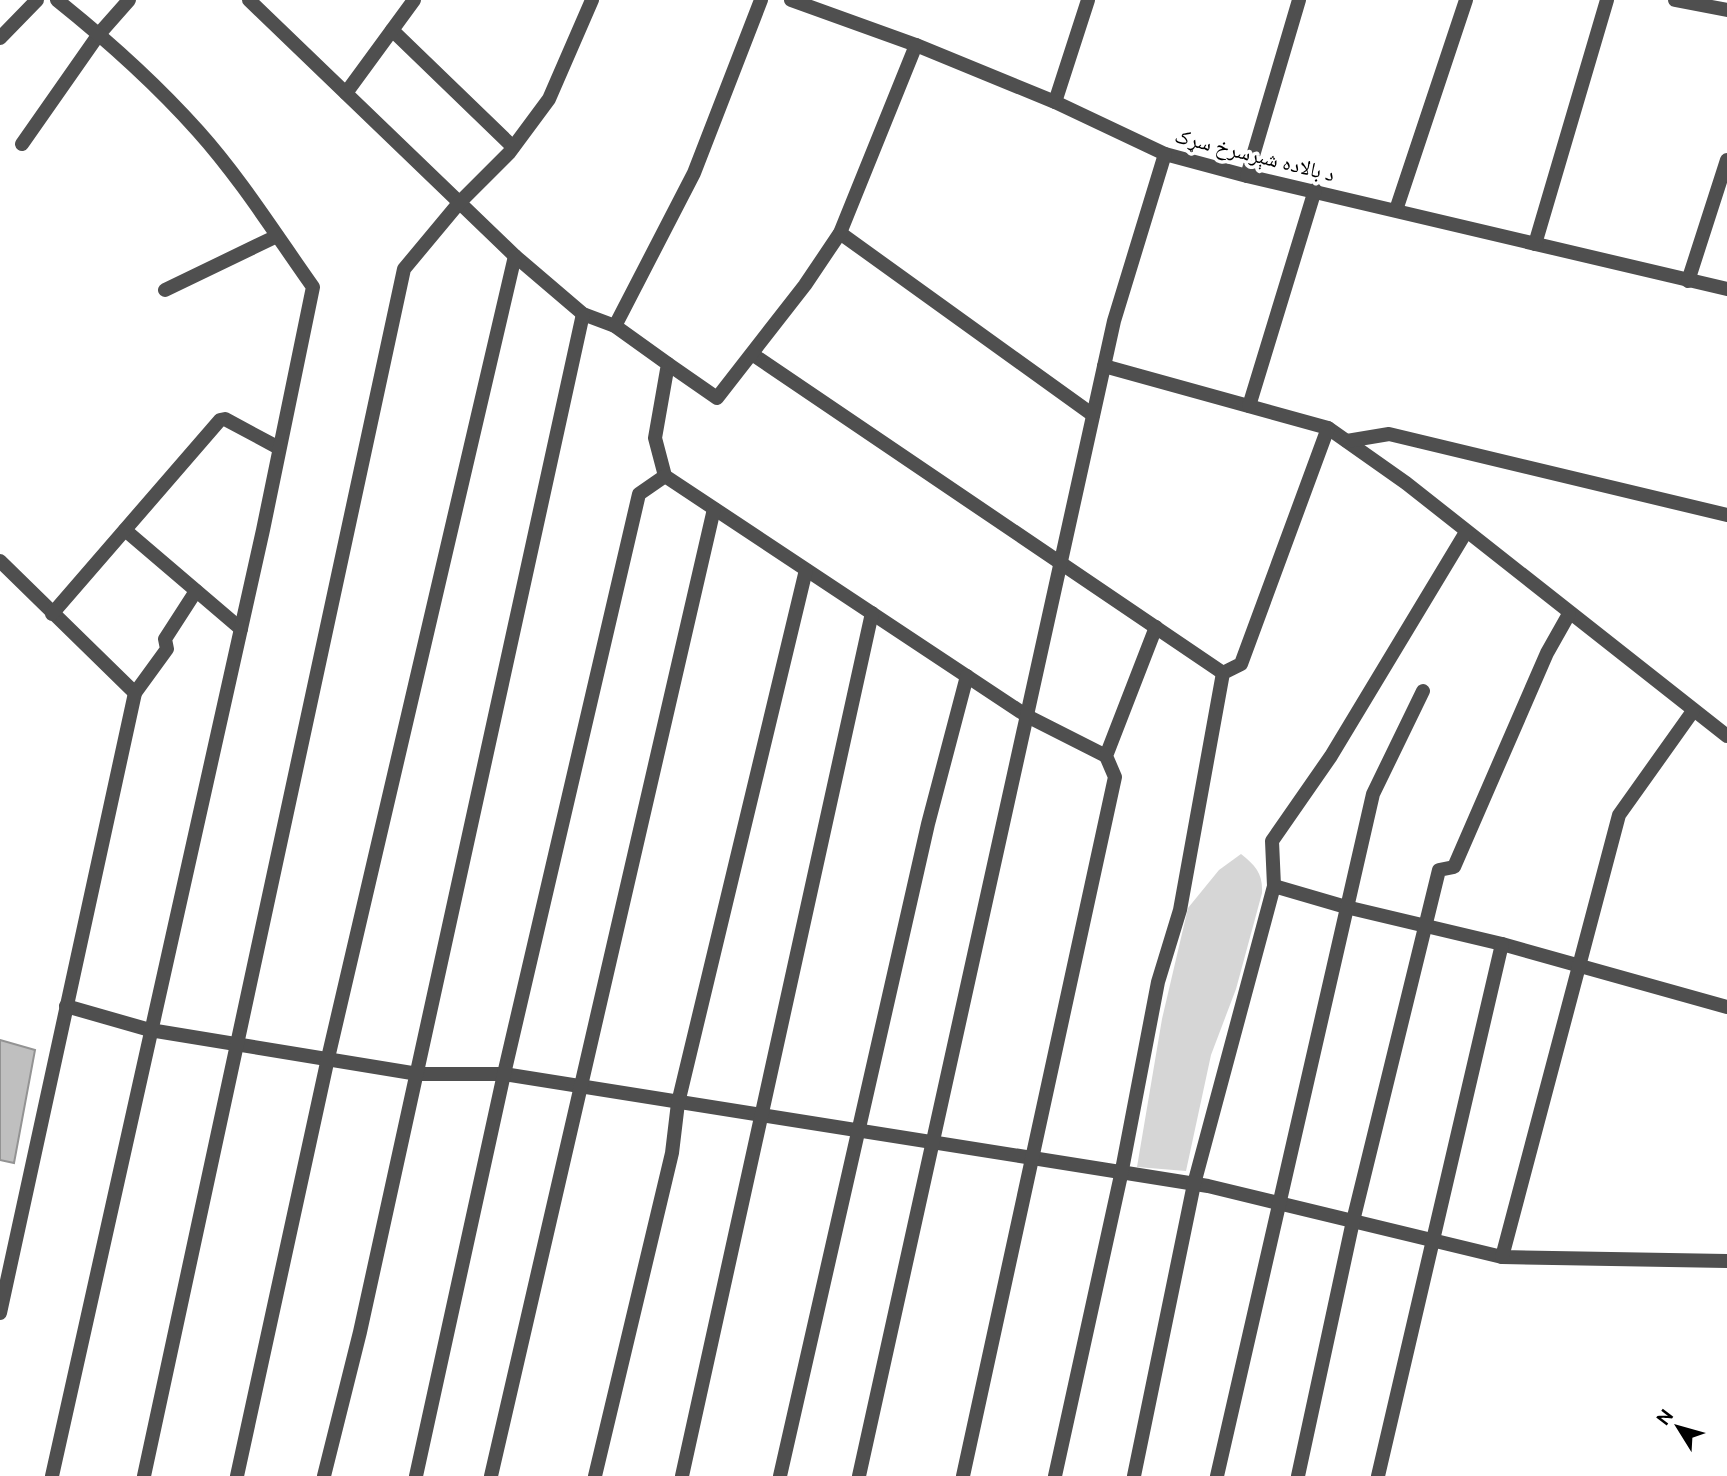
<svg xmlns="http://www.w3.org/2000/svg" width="1727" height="1476" font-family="Ubuntu,'Noto Naskh Arabic',sans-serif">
	<rect width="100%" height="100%" fill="#fff"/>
	<!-- green -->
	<path fill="#d6d6d6" d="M1241 854C1256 866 1263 874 1262 893L1236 989 1211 1055 1186 1171 1137 1167 1162 1019 1188 908 1219 870Z"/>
	<!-- building -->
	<path fill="#bfbfbf" stroke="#939393" stroke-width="2" d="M0 1040 35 1050 14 1163 0 1160Z"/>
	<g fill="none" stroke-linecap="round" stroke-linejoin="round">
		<!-- street -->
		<g stroke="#4f4f4f" stroke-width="14">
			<path d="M249 0 515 256 583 314 615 326 668 364 655 438 665 476 1027 716 1106 756"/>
			<path d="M791 0 916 45 1055 102 1165 154 1247 176 1727 289"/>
			<path d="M1675 0 1727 10"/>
			<path d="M392 30 513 147"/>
			<path d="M0 38 37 0"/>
			<path d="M346 93 414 0"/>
			<path d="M1055 102 1088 0"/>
			<path d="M22 144 99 34 129 0"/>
			<path d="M1247 176 1299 0"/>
			<path d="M1396 210 1466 0"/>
			<path d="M840 233 1093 415"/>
			<path d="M1535 244 1607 0"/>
			<path d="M1688 281 1727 160"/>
			<path d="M165 290 277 236"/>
			<path d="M615 326 694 173 761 0"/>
			<path d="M752 354 1223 673"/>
			<path d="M668 364 717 398 805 285 840 233 916 45"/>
			<path d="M1104 366 1328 428 1406 483 1727 736"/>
			<path d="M1249 406 1315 190"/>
			<path d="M1347 441 1389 434 1727 515"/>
			<path d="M125 530 241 629"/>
			<path d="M0 561 135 693"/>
			<path d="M52 614 220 420 225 419 279 448"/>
			<path d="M1274 886 1346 907 1502 944 1727 1007"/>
			<path d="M66 1006 150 1030 418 1074H504L1208 1186 1502 1257 1727 1261"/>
			<path d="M1502 1257 1619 815 1693 711"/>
			<path d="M0 1313 135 693 167 649 165 639 196 591"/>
			<path d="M52 1476 263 530 313 287C276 235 241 179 198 131 156 84 107 40 57 0"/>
			<path d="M144 1476 404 269 459 203 509 153 549 99 592 0"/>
			<path d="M237 1476 328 1058 515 256"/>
			<path d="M324 1476 360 1332 583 314"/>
			<path d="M416 1476 504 1074 639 494 665 476"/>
			<path d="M491 1476 714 509"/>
			<path d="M595 1476 672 1153 678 1103 806 570"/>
			<path d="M682 1476 872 613"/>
			<path d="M780 1476 928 824 967 676"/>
			<path d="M859 1476 1114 321 1165 154"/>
			<path d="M963 1476 1115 777 1106 756 1156 627"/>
			<path d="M1055 1476 1121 1175 1158 982 1180 910 1223 673 1241 664 1328 428"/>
			<path d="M1134 1476 1194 1184 1274 886 1272 841 1331 756 1466 532"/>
			<path d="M1217 1476 1373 794 1423 691"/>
			<path d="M1298 1476 1353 1221 1439 870 1454 867 1547 653 1569 614"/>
			<path d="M1378 1476 1502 944"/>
		</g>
	</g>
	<g text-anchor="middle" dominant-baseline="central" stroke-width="7" stroke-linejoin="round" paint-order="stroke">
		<!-- street labels -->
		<g font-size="21" fill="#000" stroke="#fff">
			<text transform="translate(1255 154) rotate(14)">د بالاده شېرسرخ سړک</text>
		</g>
	</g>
	<!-- north arrow -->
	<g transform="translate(1678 1427) rotate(307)" stroke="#ffffff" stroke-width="5" paint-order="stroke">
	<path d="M0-5L12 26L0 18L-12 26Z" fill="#000000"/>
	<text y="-10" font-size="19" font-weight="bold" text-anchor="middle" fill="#000000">N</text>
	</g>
</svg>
